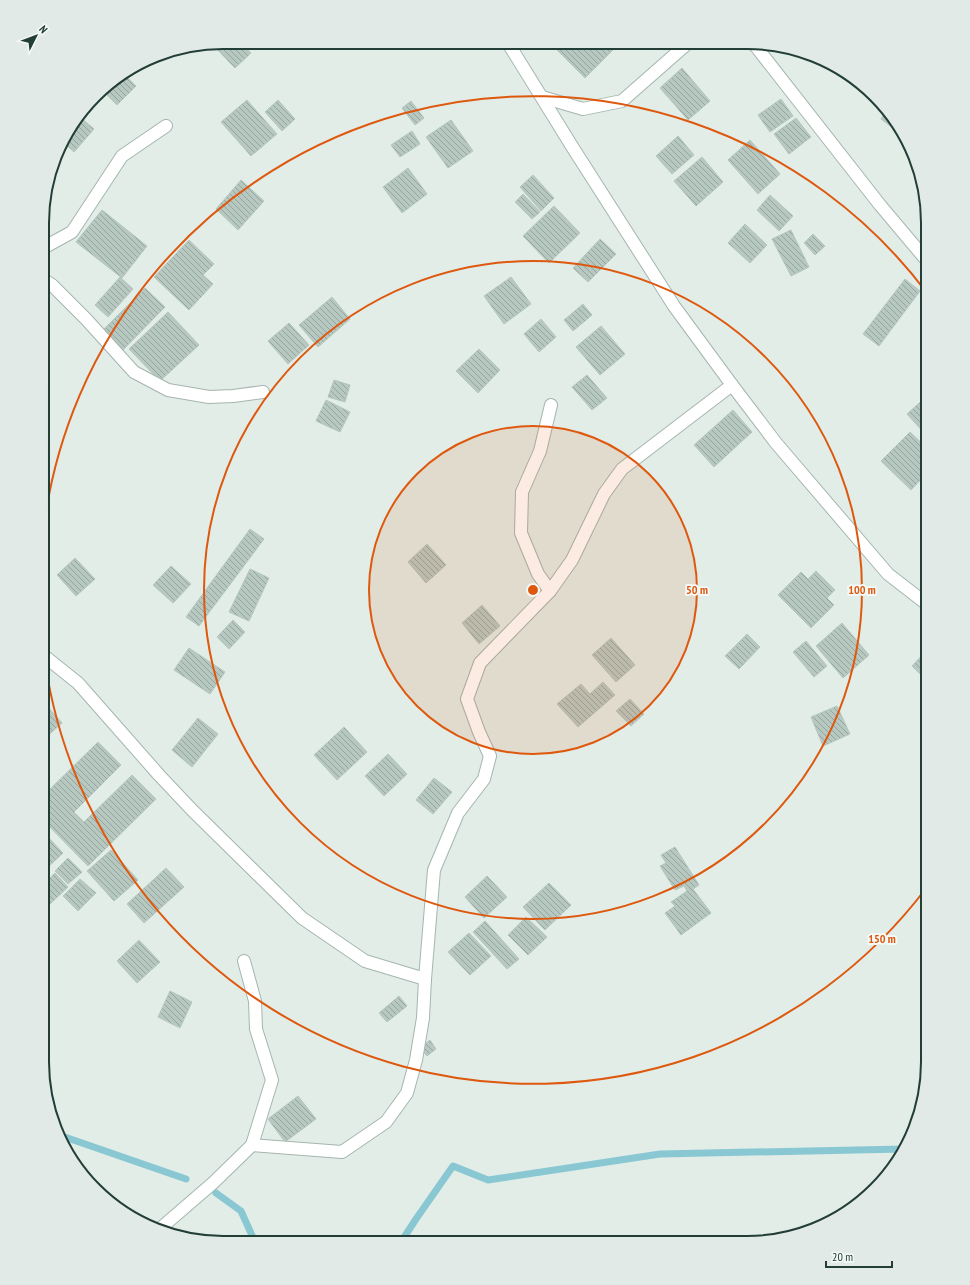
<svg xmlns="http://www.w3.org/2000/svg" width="970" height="1285" font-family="'PT Sans Narrow',sans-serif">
	<defs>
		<pattern id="building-back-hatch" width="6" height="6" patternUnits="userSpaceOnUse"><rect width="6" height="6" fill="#b7c8c1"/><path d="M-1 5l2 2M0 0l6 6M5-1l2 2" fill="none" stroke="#94a49e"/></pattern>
	</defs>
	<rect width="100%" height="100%" fill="#e2ede8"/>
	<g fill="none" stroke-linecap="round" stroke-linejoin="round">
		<!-- stream -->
		<g stroke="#89c7d3" stroke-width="7">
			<path d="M59 1135 186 1179"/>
			<path d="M216 1193 241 1211 255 1242"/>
			<path d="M401 1242 416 1219 453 1166 488 1180 660 1154 904 1149"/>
		</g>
	</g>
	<!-- building -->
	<g fill="url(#building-back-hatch)" stroke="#b4c7bf">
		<path d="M223 42H240L251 53 235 68 214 46 217 43Z"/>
		<path d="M523 43H537L530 50Z"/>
		<path d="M561 43H617L618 45 585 78 555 48Z"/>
		<path d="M682 68 710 101 688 120 660 88Z"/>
		<path d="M125 75 136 86 117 105 102 90 104 87Z"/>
		<path d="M781 99 793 116 770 132 758 115Z"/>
		<path d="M247 100 277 134 251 156 221 122Z"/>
		<path d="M278 100 295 119 282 131 265 112Z"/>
		<path d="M411 101 424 118 415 125 402 108Z"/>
		<path d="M887 110 906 138 881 119Z"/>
		<path d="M80 117 94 129 74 152 63 142 66 133Z"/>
		<path d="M796 118 811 137 789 154 774 134Z"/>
		<path d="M451 120 473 151 448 168 426 137Z"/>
		<path d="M412 131 420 144 400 157 391 145Z"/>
		<path d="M678 136 694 155 672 174 656 156Z"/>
		<path d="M750 140 780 174 758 194 728 160Z"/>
		<path d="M702 157 723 182 696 206 674 181Z"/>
		<path d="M408 168 427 194 402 213 383 187Z"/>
		<path d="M533 175 554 198 541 211 520 187Z"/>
		<path d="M241 180 264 201 238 230 216 209Z"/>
		<path d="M523 194 540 212 532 219 515 202Z"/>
		<path d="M770 195 793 216 779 231 757 210Z"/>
		<path d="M554 206 580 233 549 263 523 236Z"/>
		<path d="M102 210 147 246 122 278 76 242Z"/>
		<path d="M745 224 767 245 750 263 728 243Z"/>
		<path d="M791 230 809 267 791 276 772 239Z"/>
		<path d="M813 234 825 246 815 255 804 243Z"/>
		<path d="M600 239 616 254 588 282 573 268Z"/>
		<path d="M189 240 214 264 203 275 213 284 189 310 154 277Z"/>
		<path d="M120 277 133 289 108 317 95 305Z"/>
		<path d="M511 277 531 304 504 324 484 296Z"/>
		<path d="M905 279 920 291 879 346 863 334Z"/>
		<path d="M145 288 165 307 121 352 101 332Z"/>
		<path d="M332 297 350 319 318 347 299 325Z"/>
		<path d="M583 304 592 315 573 331 564 320Z"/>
		<path d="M168 312 199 345 160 381 129 349Z"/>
		<path d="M541 319 556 337 539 352 524 334Z"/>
		<path d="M289 323 309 345 288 364 268 341Z"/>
		<path d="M601 326 625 354 600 375 576 347Z"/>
		<path d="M479 349 500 370 478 393 456 371Z"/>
		<path d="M587 375 607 398 592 410 572 387Z"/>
		<path d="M334 380 350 385 345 402 328 397Z"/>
		<path d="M926 397 928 399V433L926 435 907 414Z"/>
		<path d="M326 400 350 412 340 432 316 421Z"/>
		<path d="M733 410 752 432 714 467 694 445Z"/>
		<path d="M910 432 928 449V472L911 490 881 461Z"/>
		<path d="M250 529 264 539 199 626 186 617Z"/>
		<path d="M427 544 446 565 426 583 408 562Z"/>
		<path d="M75 558 95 579 76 596 57 575Z"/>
		<path d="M171 566 191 584 173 603 153 585Z"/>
		<path d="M250 569 269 578 249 621 229 612Z"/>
		<path d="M816 571 835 590 827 598 834 605 811 628 778 595 801 572 808 579Z"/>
		<path d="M482 605 500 626 479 644 462 623Z"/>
		<path d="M233 620 245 632 229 649 217 637Z"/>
		<path d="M842 623 869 655 843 678 816 646Z"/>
		<path d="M747 634 760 647 739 669 725 656Z"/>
		<path d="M611 638 635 665 616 682 592 655Z"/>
		<path d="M806 641 827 666 814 677 793 652Z"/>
		<path d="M189 648 225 672 210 694 174 670Z"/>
		<path d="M928 649V682L912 666Z"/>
		<path d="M603 682 615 695 578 727 557 704 581 684 590 694Z"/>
		<path d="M630 699 644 714 631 726 616 711Z"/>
		<path d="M46 705 62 723 43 740V708Z"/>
		<path d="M837 706 850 734 823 746 811 717Z"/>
		<path d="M198 718 218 734 192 767 172 750Z"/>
		<path d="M344 727 367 752 337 780 314 755Z"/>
		<path d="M98 742 121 765 74 812 84 822 132 775 156 799 88 866 42 819V797Z"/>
		<path d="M388 754 407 774 384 796 365 776Z"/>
		<path d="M434 778 452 792 433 814 416 800Z"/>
		<path d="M928 821V834L921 829Z"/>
		<path d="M48 837 63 853 44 871 42 869V843Z"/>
		<path d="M675 847 699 885 693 889 711 913 681 935 665 913 675 906 671 902 687 891 684 886 675 890 660 866 666 863 661 855Z"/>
		<path d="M111 850 138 880 114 901 87 871Z"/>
		<path d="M68 858 82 872 68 884 55 871Z"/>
		<path d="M166 868 184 887 144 923 127 904Z"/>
		<path d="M55 873 68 887 49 905 42 899V886Z"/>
		<path d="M487 876 507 897 484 918 465 897Z"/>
		<path d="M80 879 96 893 78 911 63 896Z"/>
		<path d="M549 883 571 905 545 930 523 907Z"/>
		<path d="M526 917 547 937 528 955 508 935Z"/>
		<path d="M485 921 519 959 507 969 473 932Z"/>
		<path d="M469 933 491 956 470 975 448 952Z"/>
		<path d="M139 940 160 962 137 983 117 961Z"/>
		<path d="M170 991 192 1002 180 1028 158 1017Z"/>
		<path d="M399 996 407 1006 387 1022 379 1013Z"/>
		<path d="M430 1040 436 1049 427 1056 420 1048Z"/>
		<path d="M298 1096 316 1119 285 1142 268 1119Z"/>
	</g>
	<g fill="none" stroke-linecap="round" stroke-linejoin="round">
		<defs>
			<g id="minor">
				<path d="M508 43 573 148 674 306 732 385 776 443 888 574 928 605"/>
				<path d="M754 44 880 205 928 262"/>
				<path d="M542 97 583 109 622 101 688 43"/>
				<path d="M43 248 72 232 122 156 166 126"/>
				<path d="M43 279 52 285 86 319 134 372 168 390 209 397 233 396 263 392"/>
				<path d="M550 591 538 574 521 533 522 492 540 451 551 405"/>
				<path d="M43 655 78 683 159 775 192 810 302 918 365 961 425 979"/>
				<path d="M252 1145 342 1152 386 1122 407 1093 416 1060 423 1018 425 979 434 870 458 813 484 779 490 756 479 732 467 699 480 663 550 591 572 560 604 494 622 469 732 385"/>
				<path d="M162 1227 213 1183 252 1145 272 1080 256 1029 255 1001 244 961"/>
			</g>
		</defs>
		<!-- minor casing -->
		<use href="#minor" stroke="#a5b5af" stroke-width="14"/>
		<!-- minor -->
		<use href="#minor" stroke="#fff" stroke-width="12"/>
	</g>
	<!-- distance rings -->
	<circle cx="533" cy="590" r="164" fill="#de580e" fill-opacity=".12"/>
	<g fill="none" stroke="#de580e" stroke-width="2">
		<circle cx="533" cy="590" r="164"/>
		<circle cx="533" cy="590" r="329"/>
		<path d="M927 887A493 493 0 0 1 43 646M43 534A493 493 0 0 1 927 293"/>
	</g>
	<!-- crop -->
	<path d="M0 0H970V1285H0ZM223 49H747A174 174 0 0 1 921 223V1062A174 174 0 0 1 747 1236H223A174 174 0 0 1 49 1062V223A174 174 0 0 1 223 49Z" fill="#e2eae7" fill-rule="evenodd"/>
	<path fill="none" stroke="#223e37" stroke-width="2" d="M223 49H747A174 174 0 0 1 921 223V1062A174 174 0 0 1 747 1236H223A174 174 0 0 1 49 1062V223A174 174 0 0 1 223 49Z"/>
	<circle cx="533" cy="590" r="6" fill="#de580e" stroke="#f3f9f6" stroke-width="2"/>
	<g font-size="12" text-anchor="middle" font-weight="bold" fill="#de580e" stroke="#f3f9f6" stroke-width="4" stroke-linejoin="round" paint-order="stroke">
		<text x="697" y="594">50 m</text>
		<text x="862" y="594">100 m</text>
		<text x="882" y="943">150 m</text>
	</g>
	<!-- north arrow -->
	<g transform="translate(36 36) rotate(48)" stroke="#f3f9f6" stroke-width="3" paint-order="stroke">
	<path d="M0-3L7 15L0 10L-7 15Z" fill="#223e37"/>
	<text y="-6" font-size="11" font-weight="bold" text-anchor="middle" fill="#223e37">N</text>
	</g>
	<!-- scale -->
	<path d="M826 1261v6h66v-6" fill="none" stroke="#223e37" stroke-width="2"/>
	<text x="832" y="1261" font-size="12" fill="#223e37" stroke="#f3f9f6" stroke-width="3" paint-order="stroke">20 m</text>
</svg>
